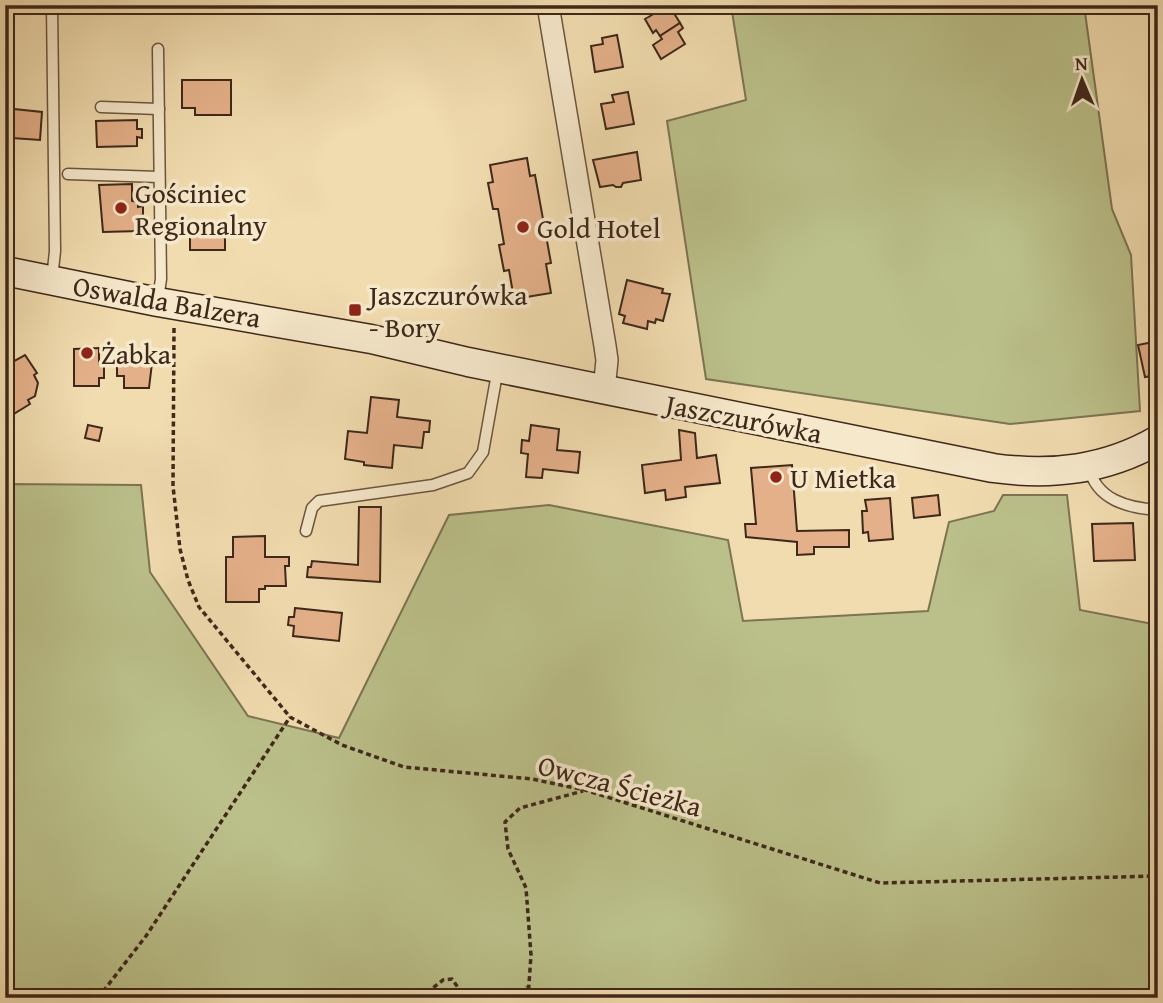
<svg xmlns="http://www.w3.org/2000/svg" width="1163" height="1003" font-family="'Gentium Book Plus',serif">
	<rect width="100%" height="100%" fill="#f1dcaf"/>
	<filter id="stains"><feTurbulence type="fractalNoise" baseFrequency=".00286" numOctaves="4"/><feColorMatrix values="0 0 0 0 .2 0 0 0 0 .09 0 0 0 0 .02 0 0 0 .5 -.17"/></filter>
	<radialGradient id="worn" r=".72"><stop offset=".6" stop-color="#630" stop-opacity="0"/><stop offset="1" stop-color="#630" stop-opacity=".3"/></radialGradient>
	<!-- green -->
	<g fill="#bbc08a" stroke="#7c7452" stroke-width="2">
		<path d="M731 5H1084L1112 209 1131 255 1140 411 1010 424 706 379 667 121 746 100Z"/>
		<path d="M5 484 141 485 150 572 248 716 339 738 449 515 549 505 728 540 743 621 928 611 949 522 994 511 1003 495H1067L1080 610 1158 625V998H5Z"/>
	</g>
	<!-- building -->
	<g fill="#e4b089" stroke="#3e281a" stroke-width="2">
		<path d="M9 5H43V9Z"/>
		<path d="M669 5 680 23 660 36 656 30 653 33 645 19Z"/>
		<path d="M680 23 683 28 678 32 685 44 661 59 653 45 662 39 660 36Z"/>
		<path d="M617 35 623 67 595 72 591 46 603 44 602 38Z"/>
		<path d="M1158 69V97L1155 98 1150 70Z"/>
		<path d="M182 80H231V115H195V108H182Z"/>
		<path d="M628 92 634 124 606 129 601 104 614 102 612 95Z"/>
		<path d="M14 109 42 112 40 140 12 138Z"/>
		<path d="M137 120V129H142V138L137 137V146L97 147 96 121Z"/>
		<path d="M637 152 641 180 623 183 621 187H616L613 185 600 187 593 160Z"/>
		<path d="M527 158 530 176 535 175 551 263 546 264 551 293 514 299 509 270 504 271 499 245 504 244 498 209H493L488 183 493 182 490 165Z"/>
		<path d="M132 184V201L138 202V207L143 206V215L139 216V231L103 232 99 185Z"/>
		<path d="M214 224V229L225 228V250H190V229L201 228V225Z"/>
		<path d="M627 280 663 289 662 293 670 294 663 321 656 319 655 323 648 321 647 329 623 323 625 316 619 314Z"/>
		<path d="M1158 341V375L1145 377 1138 345Z"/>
		<path d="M99 348V364H104V378H99V386H74V349Z"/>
		<path d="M123 351H148V363H152L149 388H124V376H117V363H123Z"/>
		<path d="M25 355 37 373 34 375 38 383 35 396 28 400 30 404 12 415 8 408 5 410V366Z"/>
		<path d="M371 397 399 400 397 417 430 421 429 432H424L422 448 394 445 392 468 364 465V462L345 459 348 431 367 433Z"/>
		<path d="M88 425 102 428 99 441 85 438Z"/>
		<path d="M531 425 559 429 557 450 580 452 578 473 543 469 542 478 526 477 528 454 521 453 522 440 529 441Z"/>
		<path d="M679 430 695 433 697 458 716 455 720 483 685 487 686 497 666 500 665 490 645 493 642 465 681 460Z"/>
		<path d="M792 465 797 531 849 530V547H814V554L797 555V542L746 537 745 524H756L751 468Z"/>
		<path d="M938 495 940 515 914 518 912 498Z"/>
		<path d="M890 498 893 539 869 541 868 532 863 533 862 511H867L865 500Z"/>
		<path d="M359 507H381L380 582 307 577 308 567H311L312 561 358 565Z"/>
		<path d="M1133 523 1135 560 1094 561 1092 524Z"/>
		<path d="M265 536V557H289V566H285L286 586H265V589H259V602H226V557H233V537Z"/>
		<path d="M295 608 342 613 339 641 293 636 294 626 288 625 289 617H294Z"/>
	</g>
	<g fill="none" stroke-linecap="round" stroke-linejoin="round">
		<defs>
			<g id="lane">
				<path d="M158 49 161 279 158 299"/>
				<path d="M101 107 159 109"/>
				<path d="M68 174 159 177"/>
				<path d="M52 279 55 251 52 5"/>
				<path d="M1089 467C1096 500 1128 508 1158 510"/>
				<path d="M306 531 312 508 319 501 433 485 468 473 483 452 498 368"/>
			</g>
			<path id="street" d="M548 5 605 346 607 360 604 390"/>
			<path id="secondary" d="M5 271 158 302 371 339 468 362 993 468C1052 476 1106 470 1158 440"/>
		</defs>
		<!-- lane casing -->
		<use href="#lane" stroke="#6b553f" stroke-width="13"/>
		<!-- street casing -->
		<use href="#street" stroke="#6b553f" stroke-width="24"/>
		<!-- secondary casing -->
		<use href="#secondary" stroke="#3e281a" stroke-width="31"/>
		<!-- path -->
		<g stroke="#3e281a" stroke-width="3.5" stroke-dasharray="5 3.5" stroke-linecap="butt">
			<path d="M174 328 173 486 180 549 188 580 199 607 290 717 342 745 404 767 532 779 585 790 880 883 1158 876"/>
			<path d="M98 998 146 936 290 717"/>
			<path d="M420 998 443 980 452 979 459 989 460 998"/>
			<path d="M513 998 527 987"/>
			<path d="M528 998 531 955 526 888 508 849 505 822 520 808 583 791"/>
		</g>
		<!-- lane -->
		<use href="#lane" stroke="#f6e8cb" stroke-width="10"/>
		<!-- street -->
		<use href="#street" stroke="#f6e8cb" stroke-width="21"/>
		<!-- secondary -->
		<use href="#secondary" stroke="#f6e8cb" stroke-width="28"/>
	</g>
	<!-- markers -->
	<g fill="#8f2418" stroke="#f6e8cb" stroke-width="2.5">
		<circle cx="121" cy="208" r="7"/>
		<circle cx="523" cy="227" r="7"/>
		<rect x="348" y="303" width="14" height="14" rx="3.5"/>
		<circle cx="87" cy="353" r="7"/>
		<circle cx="776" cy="477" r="7"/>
	</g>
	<g text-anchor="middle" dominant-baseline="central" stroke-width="7" stroke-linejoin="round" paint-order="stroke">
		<!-- poi labels -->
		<g font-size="28" fill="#3e281a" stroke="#f6e8cb" text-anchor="start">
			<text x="135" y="192">Gościniec<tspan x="135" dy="32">Regionalny</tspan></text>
			<text x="537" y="227">Gold Hotel</text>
			<text x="369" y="294">Jaszczurówka<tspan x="369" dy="32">- Bory</tspan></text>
			<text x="101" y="353">Żabka</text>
			<text x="790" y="477">U Mietka</text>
		</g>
		<!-- street labels -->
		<g font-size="28" fill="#3e281a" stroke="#f6e8cb">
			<text transform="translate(167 301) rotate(10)">Oswalda Balzera</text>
			<text transform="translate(744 418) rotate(11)">Jaszczurówka</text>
			<text transform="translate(620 785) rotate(15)">Owcza Ścieżka</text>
		</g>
	</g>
	<!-- margin -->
	<rect width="1163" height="1003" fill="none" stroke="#f1dcaf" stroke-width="28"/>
	<rect x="7" y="7" width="1149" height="989" fill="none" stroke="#3e281a" stroke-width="3.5"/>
	<rect x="14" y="14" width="1135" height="975" fill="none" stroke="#3e281a" stroke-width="2"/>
	<!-- north arrow -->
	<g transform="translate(1082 80) rotate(358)" stroke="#f6e8cb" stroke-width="5" paint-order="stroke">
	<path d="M0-5L12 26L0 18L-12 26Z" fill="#3e281a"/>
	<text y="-10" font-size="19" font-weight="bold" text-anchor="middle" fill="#3e281a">N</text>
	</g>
	<rect width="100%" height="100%" filter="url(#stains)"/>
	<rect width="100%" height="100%" fill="url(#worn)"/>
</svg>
